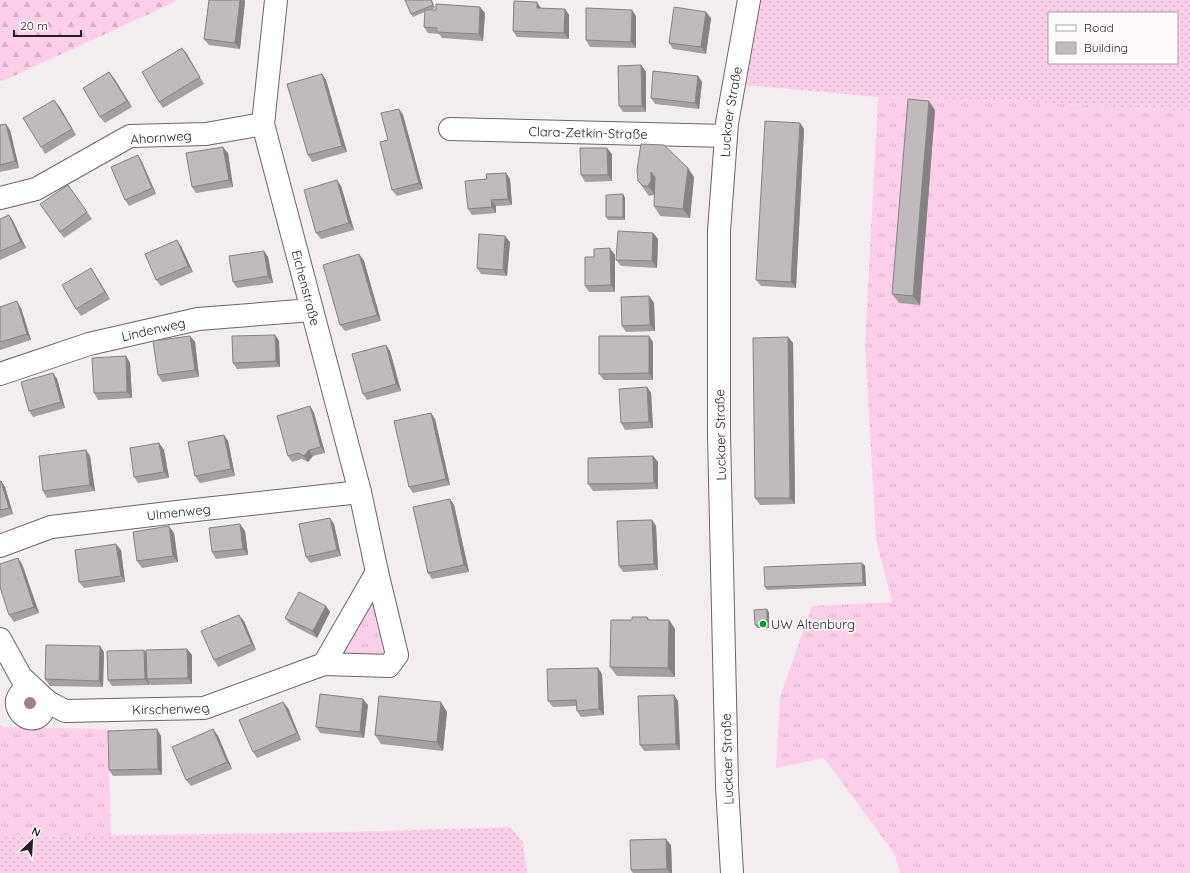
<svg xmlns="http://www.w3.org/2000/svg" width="1190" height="873" font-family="Quicksand,sans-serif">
	<defs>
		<pattern id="grass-tufts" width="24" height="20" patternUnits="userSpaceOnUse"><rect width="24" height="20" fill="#fecfea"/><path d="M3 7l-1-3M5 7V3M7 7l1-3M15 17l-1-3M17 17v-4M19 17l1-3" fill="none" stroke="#dab1c8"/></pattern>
		<pattern id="forest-firs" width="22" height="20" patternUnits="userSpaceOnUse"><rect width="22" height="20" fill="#fecfea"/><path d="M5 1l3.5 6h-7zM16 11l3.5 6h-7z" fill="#dab1c8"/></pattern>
		<pattern id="garden-dots" width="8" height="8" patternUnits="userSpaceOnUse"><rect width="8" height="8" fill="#fecfea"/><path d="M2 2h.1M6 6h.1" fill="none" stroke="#dab1c8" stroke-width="1.8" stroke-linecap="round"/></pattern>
	</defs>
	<rect width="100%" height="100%" fill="#f3ecf0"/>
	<!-- grass -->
	<g fill="url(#grass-tufts)">
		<path d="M878 97 998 100 1190 111V873H900L894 853 824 758 776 768 780 697 812 606 892 602 876 539 865 344Z"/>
		<path d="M372 599 384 655 341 654Z"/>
		<path d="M0 725 3 727 108 729 111 836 0 835Z"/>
	</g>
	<!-- forest -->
	<path fill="url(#forest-firs)" d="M0 0H177L175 2 5 80 0 81Z"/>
	<!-- garden -->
	<g fill="url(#garden-dots)" fill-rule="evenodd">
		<path d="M761 0H1190V111L998 100 878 97 746 85 749 50ZM1049 13H1177V63H1049Z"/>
		<path d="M510 827 523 842 527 873H0V835C170 836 340 833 510 827Z"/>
	</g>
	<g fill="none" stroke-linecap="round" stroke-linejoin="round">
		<defs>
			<g id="minor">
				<path id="s1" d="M276 0 263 124 360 492 377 572"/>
				<path id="s2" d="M450 129 726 136"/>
				<path d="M0 198 36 189 130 136 206 134 263 124"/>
				<path id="s3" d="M0 374 89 344 198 319 312 310"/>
				<path id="s4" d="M0 546 51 527 177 512 360 492"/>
				<path id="s5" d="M0 639 21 677 48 702 65 711 204 708 324 664 389 666 397 655 377 572 324 664"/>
				<path d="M28 684C24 689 19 694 17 700 15 712 30 725 40 715 43 712 45 706 48 702"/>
				<path id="s6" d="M732 873 727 786 719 435V231L727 123 749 0"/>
			</g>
		</defs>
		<!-- minor casing -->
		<use href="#minor" stroke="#6c6569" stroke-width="24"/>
		<!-- minor -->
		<use href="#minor" stroke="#fff" stroke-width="22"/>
	</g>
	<!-- trees -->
	<circle fill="#a27b95" cx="30" cy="703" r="6"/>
	<!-- wall -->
	<g fill="#a59fa3">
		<path d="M209 0H244L245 1 240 49 209 45 204 39Z"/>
		<path d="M405 0H432L435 8 431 10 485 13 483 41 442 38 439 34 428 33 424 27 425 12 413 17 411 14Z"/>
		<path d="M565 9 569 15V39L517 37 513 31Z"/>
		<path d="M636 16V48L590 47 586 40Z"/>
		<path d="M711 18 706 54 673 49 669 43Z"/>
		<path d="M182 48 204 84 163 108 159 102Z"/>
		<path d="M641 65 646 72V112H623L619 106Z"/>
		<path d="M109 72 132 107 105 123 100 117Z"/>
		<path d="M322 74 326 80 347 152 312 162 308 155Z"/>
		<path d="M698 76 702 82 699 109 655 104 651 98Z"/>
		<path d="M59 106 76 135 45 154 41 147Z"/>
		<path d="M399 109 403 115 423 189 397 196 392 190 388 140Z"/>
		<path d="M935 110 920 305 899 303 892 294Z"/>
		<path d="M800 123 804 129 796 288 761 286 756 280Z"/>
		<path d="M0 125 10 130 19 168 0 172Z"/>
		<path d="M228 153 233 187 196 193 192 187Z"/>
		<path d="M612 154V181L585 182 581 175Z"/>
		<path d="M142 162 156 194 129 206 125 200Z"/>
		<path d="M506 173 510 179 512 205 496 206V213L472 215 468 209 487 179Z"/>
		<path d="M694 177 690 218 660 216 654 206V195L649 196 638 181Z"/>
		<path d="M68 185 92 219 64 238 40 204Z"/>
		<path d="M341 186 354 230 321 239 316 233Z"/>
		<path d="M623 194 625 198V220H608L606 217Z"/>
		<path d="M9 215 13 221 26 248 0 260V219Z"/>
		<path d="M653 233 658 239 657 268 621 266 616 260Z"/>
		<path d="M510 242 507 276 481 274 477 268Z"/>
		<path d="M181 246 193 272 161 286 156 280Z"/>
		<path d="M264 251 268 257 273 283 237 288 233 282Z"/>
		<path d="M359 254 364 261 381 321 345 331 340 325Z"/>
		<path d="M615 255V292H589L585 286 594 257Z"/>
		<path d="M91 268 110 299 81 316 76 309Z"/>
		<path d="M649 296 654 303 655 331 626 332 622 326Z"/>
		<path d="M0 307 21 308 31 340 0 350Z"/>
		<path d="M275 335 279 341 280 367 237 369 233 363Z"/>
		<path d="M190 336 195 342 199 377 162 382 158 375Z"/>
		<path d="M788 337 793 343 795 504 760 505 755 498Z"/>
		<path d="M653 342V380H604L599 374Z"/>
		<path d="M386 345 390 351 401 391 367 400 363 394Z"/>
		<path d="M126 356 130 363 132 398 98 400 94 393Z"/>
		<path d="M53 373 57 379 65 408 33 417 29 411Z"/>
		<path d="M647 387 651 393 653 428 625 430 621 423Z"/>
		<path d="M310 406 314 413 325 453 313 456 308 462 302 459 292 462 288 456Z"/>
		<path d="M431 413 435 419 450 485 413 493 409 487Z"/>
		<path d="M224 435 228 441 235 476 200 483 195 476Z"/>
		<path d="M159 443 164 450 169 478 138 483 134 477Z"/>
		<path d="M90 456 95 491 47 498 43 491Z"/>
		<path d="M653 456 658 462V489L593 491 588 484Z"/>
		<path d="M0 481H1L5 487 13 514 0 518Z"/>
		<path d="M450 499 454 505 469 572 432 579 428 573Z"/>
		<path d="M652 520 656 526 658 570 623 572 619 566Z"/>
		<path d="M240 524 245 531 248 555 216 559 212 552Z"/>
		<path d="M334 524 341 556 310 563 306 557Z"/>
		<path d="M174 533 178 562 142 568 137 561Z"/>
		<path d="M121 550 125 582 84 588 79 582Z"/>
		<path d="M862 563 865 566 866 586 767 590 765 587Z"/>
		<path d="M22 564 39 613 14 622 9 615Z"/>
		<path d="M326 606 330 612 317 638 290 624 285 618Z"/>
		<path d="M767 609 769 613V628H757L755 625Z"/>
		<path d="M647 617 650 620H669L675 629V677L617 676 610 667 632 620Z"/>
		<path d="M244 621 256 650 218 667 214 660Z"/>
		<path d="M187 649 192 655V684L151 685 149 682 150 685 112 686 108 680 146 653Z"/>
		<path d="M104 652 103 687 50 686 45 679Z"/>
		<path d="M602 674 604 715 581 717 577 711 576 706 553 707 548 701Z"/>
		<path d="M674 695 678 701 680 750 644 751 640 745Z"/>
		<path d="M368 705 364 738 320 733 316 727Z"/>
		<path d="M288 708 301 740 257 758 253 752Z"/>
		<path d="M447 712 443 751 381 744 375 735Z"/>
		<path d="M213 729 218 736 232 769 191 786 186 780Z"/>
		<path d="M161 736 162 775 113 776 109 770Z"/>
		<path d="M671 845 672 873H633L631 870Z"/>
	</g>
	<!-- shaded-wall -->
	<g fill="#868284">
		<path d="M240 0H244L245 1 240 49 235 43Z"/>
		<path d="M537 2 541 8H537Z"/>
		<path d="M480 7 485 13 483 41 479 34Z"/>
		<path d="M565 9 569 15V39L564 33Z"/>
		<path d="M632 10 636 16V48L631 42Z"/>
		<path d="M706 12 711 18 706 54 701 47Z"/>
		<path d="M182 48 187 54 204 84 200 77Z"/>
		<path d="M641 65 646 72V112L642 106Z"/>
		<path d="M109 72 114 78 132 107 127 101Z"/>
		<path d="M322 74 326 80 347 152 342 146Z"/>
		<path d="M698 76 702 82 699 109 695 103Z"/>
		<path d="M54 100 59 106 76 135 72 129Z"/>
		<path d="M929 101 935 110 920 305 913 296Z"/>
		<path d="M399 109 403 115 423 189 419 183Z"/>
		<path d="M800 123 804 129 796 288 791 282Z"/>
		<path d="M6 124 10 130 19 168 15 161Z"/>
		<path d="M223 147 228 153 233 187 229 180Z"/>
		<path d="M607 148 612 154V181L608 175Z"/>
		<path d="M138 155 142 162 156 194 152 188Z"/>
		<path d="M688 168 694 177 690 218 683 209Z"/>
		<path d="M651 172 658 182 655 195 648 186Z"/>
		<path d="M506 173 510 179 512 205 508 199Z"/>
		<path d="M337 180 341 186 354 230 349 223Z"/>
		<path d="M623 194 625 198V220L623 217Z"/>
		<path d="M491 200 496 206V213L492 207Z"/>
		<path d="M9 215 13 221 26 248 21 242Z"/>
		<path d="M653 233 658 239 657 268 652 261Z"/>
		<path d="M505 236 510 242 507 276 503 270Z"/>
		<path d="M177 240 181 246 193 272 188 266Z"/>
		<path d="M610 248 615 255V292L611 285Z"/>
		<path d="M264 251 268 257 273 283 268 276Z"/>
		<path d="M359 254 364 261 381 321 377 315Z"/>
		<path d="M91 268 95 274 110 299 105 292Z"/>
		<path d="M649 296 654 303 655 331 650 325Z"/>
		<path d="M17 301 21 308 31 340 27 334Z"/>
		<path d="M275 335 279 341 280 367 276 361Z"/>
		<path d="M190 336 195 342 199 377 195 370Z"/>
		<path d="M649 336 653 342V380L649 373Z"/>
		<path d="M788 337 793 343 795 504 790 498Z"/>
		<path d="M386 345 390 351 401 391 396 384Z"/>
		<path d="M126 356 130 363 132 398 127 392Z"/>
		<path d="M53 373 57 379 65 408 61 402Z"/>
		<path d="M647 387 651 393 653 428 649 422Z"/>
		<path d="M310 406 314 413 325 453 321 447Z"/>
		<path d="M431 413 435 419 450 485 446 479Z"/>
		<path d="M224 435 228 441 235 476 231 469Z"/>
		<path d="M159 443 164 450 169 478 164 472Z"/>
		<path d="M86 450 90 456 95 491 90 485Z"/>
		<path d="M309 450 313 456 308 462 304 456Z"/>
		<path d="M653 456 658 462V489L654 483Z"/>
		<path d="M1 481 5 487 13 514 9 508Z"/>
		<path d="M450 499 454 505 469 572 464 565Z"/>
		<path d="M330 518 334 524 341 556 337 550Z"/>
		<path d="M652 520 656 526 658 570 654 564Z"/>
		<path d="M240 524 245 531 248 555 243 549Z"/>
		<path d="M169 526 174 533 178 562 173 556Z"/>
		<path d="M116 544 121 550 125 582 121 576Z"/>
		<path d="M18 558 22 564 39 613 34 607Z"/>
		<path d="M862 563 865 566 866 586 863 583Z"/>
		<path d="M326 606 330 612 317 638 313 631Z"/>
		<path d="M767 609 769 613V628L767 625Z"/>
		<path d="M239 615 244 621 256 650 252 644Z"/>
		<path d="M669 620 675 629V677L668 668Z"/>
		<path d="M100 646 104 652 103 687 99 681Z"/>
		<path d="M187 649 192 655V684L188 678Z"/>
		<path d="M144 650 148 656 147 679 149 682 150 685 145 679Z"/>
		<path d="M598 668 602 674 604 715 599 709Z"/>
		<path d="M674 695 678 701 680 750 676 744Z"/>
		<path d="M363 699 368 705 364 738 360 732Z"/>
		<path d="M283 702 288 708 301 740 297 733Z"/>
		<path d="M441 702 447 712 443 751 437 742Z"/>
		<path d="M157 729 161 736 162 775 158 769Z"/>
		<path d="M213 729 218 736 232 769 227 762Z"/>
		<path d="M666 839 671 845 672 873H670L667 869Z"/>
	</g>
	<!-- building -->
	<g fill="#c0b9bd" stroke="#868284">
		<path d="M209 0H240L235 43 204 39Z"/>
		<path d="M405 0H431L433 5 411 14Z"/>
		<path d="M514 1 537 2V8L565 9 564 33 513 31Z"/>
		<path d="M436 4 480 7 479 34 437 32V28L424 27 425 10H436Z"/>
		<path d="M674 7 706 12 701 47 669 43Z"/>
		<path d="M586 8 632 10 631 42 586 40Z"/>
		<path d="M182 48 200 77 159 102 142 72Z"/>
		<path d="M641 65 642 106H619L618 66Z"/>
		<path d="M653 71 698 76 695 103 651 98Z"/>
		<path d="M109 72 127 101 100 117 83 88Z"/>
		<path d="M322 74 342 146 308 155 287 84Z"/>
		<path d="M908 99 929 101 913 296 892 294Z"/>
		<path d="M54 100 72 129 41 147 23 118Z"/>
		<path d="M399 109 419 183 392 190 380 142 388 140 381 113Z"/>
		<path d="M765 121 800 123 791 282 756 280Z"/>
		<path d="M6 124 15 161 0 165V125Z"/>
		<path d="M641 144 664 145 688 168 683 209 654 206 655 177 651 172V181L648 186H643L638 181 637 170Z"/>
		<path d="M223 147 229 180 192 187 186 153Z"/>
		<path d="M580 148H607L608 175H581Z"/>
		<path d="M138 155 152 188 125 200 111 167Z"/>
		<path d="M506 173 508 199 491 200 492 207 468 209 465 181 487 179 486 174Z"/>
		<path d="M337 180 349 223 316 233 304 190Z"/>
		<path d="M68 185 87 212 60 232 40 204Z"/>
		<path d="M623 194V217H606V195Z"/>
		<path d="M9 215 21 242 0 251V219Z"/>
		<path d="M618 231 653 233 652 261 616 260Z"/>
		<path d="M479 234 505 236 503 270 477 268Z"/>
		<path d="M177 240 188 266 156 280 145 254Z"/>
		<path d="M610 248 611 285 585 286V257H594V249Z"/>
		<path d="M264 251 268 276 233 282 229 256Z"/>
		<path d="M359 254 377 315 340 325 323 265Z"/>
		<path d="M91 268 105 292 76 309 62 285Z"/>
		<path d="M649 296 650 325 622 326 621 297Z"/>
		<path d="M17 301 27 334 0 342V307Z"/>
		<path d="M275 335 276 361 233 363 232 336Z"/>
		<path d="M190 336 195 370 158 375 153 341Z"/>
		<path d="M599 336H649V373L599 374Z"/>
		<path d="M788 337 790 498H755L753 338Z"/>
		<path d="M386 345 396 384 363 394 352 354Z"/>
		<path d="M126 356 127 392 94 393 92 358Z"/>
		<path d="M53 373 61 402 29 411 21 382Z"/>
		<path d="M647 387 649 422 621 423 619 389Z"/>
		<path d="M310 406 321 447 309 450 304 456 298 453 288 456 277 416Z"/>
		<path d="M431 413 446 479 409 487 394 421Z"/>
		<path d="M224 435 231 469 195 476 188 442Z"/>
		<path d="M159 443 164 472 134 477 130 448Z"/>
		<path d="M86 450 90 485 43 491 39 456Z"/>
		<path d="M653 456 654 483 588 484V458Z"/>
		<path d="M0 481H1L9 508 0 510Z"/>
		<path d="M450 499 464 565 428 573 413 507Z"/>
		<path d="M330 518 337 550 306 557 299 524Z"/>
		<path d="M652 520 654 564 619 566 617 521Z"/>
		<path d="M240 524 243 549 212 552 209 528Z"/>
		<path d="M169 526 173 556 137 561 133 532Z"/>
		<path d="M116 544 121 576 79 582 75 550Z"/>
		<path d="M18 558 34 607 9 615 0 587V564Z"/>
		<path d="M862 563 863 583 765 587 764 567Z"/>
		<path d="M299 592 326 606 313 631 285 618Z"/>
		<path d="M767 609V625H755L754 610Z"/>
		<path d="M239 615 252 644 214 660 201 631Z"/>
		<path d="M632 617H647L648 620H669L668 668 610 667 611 620H632Z"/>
		<path d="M46 645 100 646 99 681 45 679Z"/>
		<path d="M187 649 188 678 147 679 146 650Z"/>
		<path d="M144 650 145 679 108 680 107 651Z"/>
		<path d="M598 668 599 709 577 711 576 700 548 701 547 669Z"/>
		<path d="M320 694 363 699 360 732 316 727Z"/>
		<path d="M674 695 676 744 640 745 638 696Z"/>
		<path d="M379 696 441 702 437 742 375 735Z"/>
		<path d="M283 702 297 733 253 752 239 720Z"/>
		<path d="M157 729 158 769 109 770 108 731Z"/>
		<path d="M213 729 227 762 186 780 172 747Z"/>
		<path d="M666 839 667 869 631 870 630 840Z"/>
	</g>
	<!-- markers -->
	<circle fill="#009a34" stroke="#fffafc" stroke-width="1.5" cx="763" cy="624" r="4"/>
	<g text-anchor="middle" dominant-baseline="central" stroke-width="3.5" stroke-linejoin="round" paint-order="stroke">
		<!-- street labels -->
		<g font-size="13" fill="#242122" stroke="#fffafc">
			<text stroke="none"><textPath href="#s6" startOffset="762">Luckaer Straße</textPath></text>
			<text stroke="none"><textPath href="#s2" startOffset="138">Clara-Zetkin-Straße</textPath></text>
			<text transform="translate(161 137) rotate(-4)">Ahornweg</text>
			<text stroke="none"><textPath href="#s1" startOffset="294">Eichenstraße</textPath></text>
			<text stroke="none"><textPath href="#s3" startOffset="160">Lindenweg</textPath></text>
			<text transform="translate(720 435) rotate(-91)">Luckaer Straße</text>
			<text stroke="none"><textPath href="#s4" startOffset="183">Ulmenweg</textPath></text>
			<text stroke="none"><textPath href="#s5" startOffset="205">Kirschenweg</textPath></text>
			<text transform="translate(727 759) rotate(-92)">Luckaer Straße</text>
		</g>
		<!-- poi labels -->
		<g font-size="13" fill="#242122" stroke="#fffafc" text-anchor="start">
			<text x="771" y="624">UW Altenburg</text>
		</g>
	</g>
	<!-- legend -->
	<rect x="1048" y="12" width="130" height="52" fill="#fffafc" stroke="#a7a3a5"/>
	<rect x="1056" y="25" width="20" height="6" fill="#ffffff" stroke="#a7a3a5"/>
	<text x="1084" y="32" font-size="12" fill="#242122">Road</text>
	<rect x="1056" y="42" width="20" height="12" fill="#c0b9bd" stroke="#a7a3a5"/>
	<text x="1084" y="52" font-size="12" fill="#242122">Building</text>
	<!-- north arrow -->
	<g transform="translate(32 841) rotate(25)" stroke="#fffafc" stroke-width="3" paint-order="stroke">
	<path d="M0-3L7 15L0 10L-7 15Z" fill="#242122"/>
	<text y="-6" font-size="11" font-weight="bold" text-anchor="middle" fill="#242122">N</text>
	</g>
	<!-- scale -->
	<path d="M14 30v6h67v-6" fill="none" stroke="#242122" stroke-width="2"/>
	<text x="20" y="30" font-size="12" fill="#242122" stroke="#fffafc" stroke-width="3" paint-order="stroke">20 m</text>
</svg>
